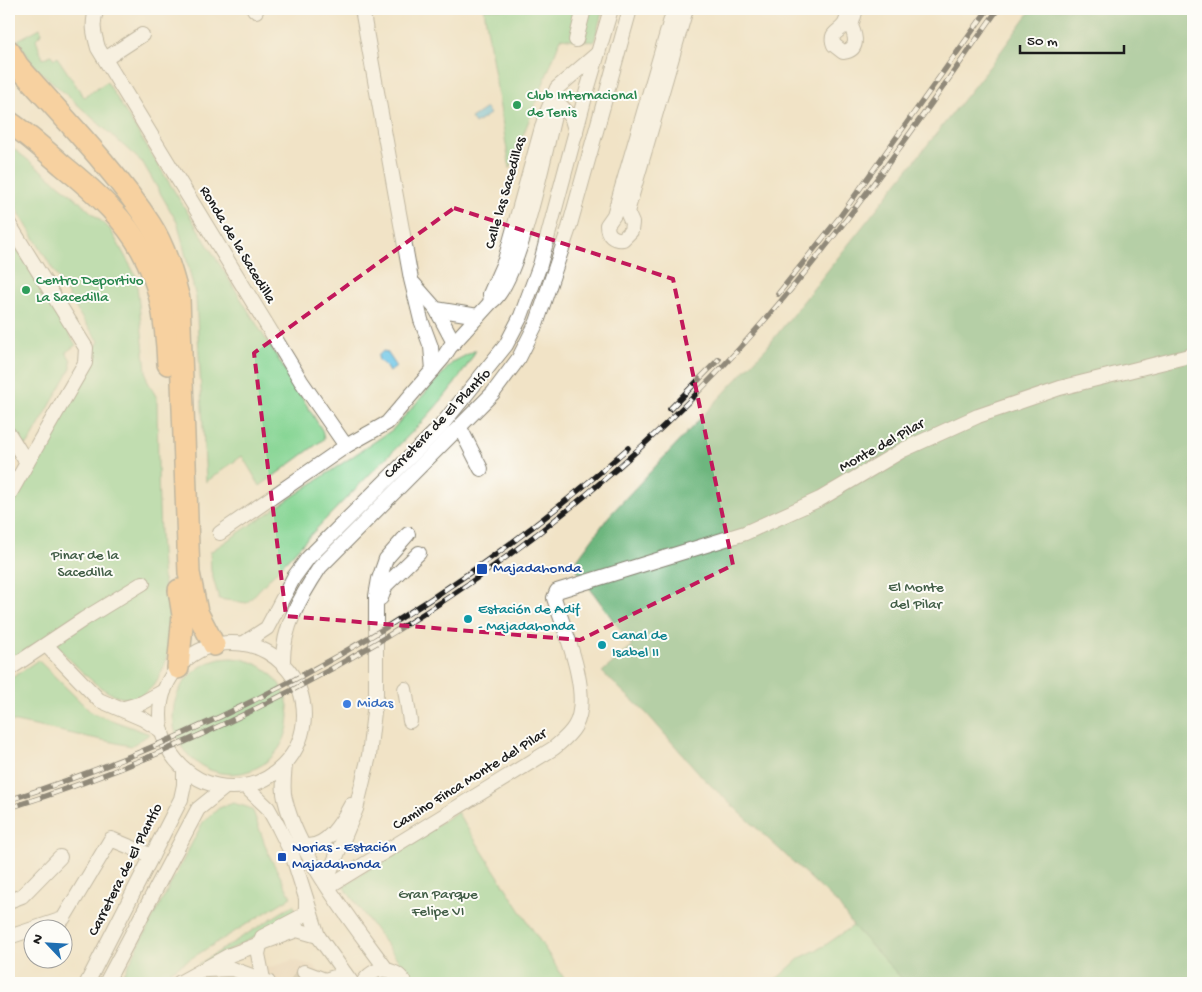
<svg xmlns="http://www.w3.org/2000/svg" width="1202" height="992" font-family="'Gochi Hand',sans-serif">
	<rect width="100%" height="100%" fill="#fdfcf7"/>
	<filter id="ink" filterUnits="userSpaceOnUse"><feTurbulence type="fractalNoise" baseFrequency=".02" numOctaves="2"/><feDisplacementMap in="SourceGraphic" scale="10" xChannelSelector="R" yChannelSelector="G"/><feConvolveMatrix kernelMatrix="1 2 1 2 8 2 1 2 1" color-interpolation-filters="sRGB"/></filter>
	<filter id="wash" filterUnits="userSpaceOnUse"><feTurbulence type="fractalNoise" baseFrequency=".0096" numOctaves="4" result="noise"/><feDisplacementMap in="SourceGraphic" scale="20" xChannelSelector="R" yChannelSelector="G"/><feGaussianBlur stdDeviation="1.12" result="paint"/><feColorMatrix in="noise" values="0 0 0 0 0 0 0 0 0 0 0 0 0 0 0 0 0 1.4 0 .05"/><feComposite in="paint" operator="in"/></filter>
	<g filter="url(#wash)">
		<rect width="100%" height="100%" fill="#f1e3c6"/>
		<!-- built -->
		<path fill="#e9d3b8" d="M293 960 314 966 328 983H243L235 978Z"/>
		<!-- green -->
		<g fill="#87d594" stroke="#527858">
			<path d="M484 9H603L594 42 561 38 510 169Z"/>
			<path d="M40 28 42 33 36 39 43 59 51 55 54 59 57 57 84 97 107 82 322 430 324 439 260 486 242 456 206 482 196 298 178 224 143 163 33 65 18 40Z"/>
			<path d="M9 145 71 194 110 229 136 276 147 380 157 398C158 455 158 511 162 568 164 594 174 621 169 647 166 669 151 703 124 698 96 693 69 657 48 637L9 660V504L99 341 83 320 9 196Z"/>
			<path d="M9 235 76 345 66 352 71 360V368L29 443 24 446 9 420Z"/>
			<path d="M476 350C452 396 410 434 373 471 330 514 288 558 247 603L219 599 211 571 210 552 392 430 453 362Z"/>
			<circle cx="231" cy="716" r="58"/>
			<path d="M38 660 92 713 150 734 131 746 11 721 9 718V680Z"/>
			<path d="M233 803 247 807 253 811 268 853 291 897 151 983H122L120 981 203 822 219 808Z"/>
			<path d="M457 812 567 983H415L343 886Z"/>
			<path d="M293 905 299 915 197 966 202 962Z"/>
			<path d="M853 926 909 983H772L800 958 824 946Z"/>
		</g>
		<!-- forest -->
		<path fill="#6db67e" stroke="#44694d" d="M1032 9H1193V983H906L853 926 838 904 705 780 647 714 602 672 632 646 578 572 576 561 609 516 767 347 993 62Z"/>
		<!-- water -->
		<g fill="#69c5e7" stroke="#427082">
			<path d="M486 108 490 114 475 124 471 118Z"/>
			<path d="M383 351 387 352 395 364V368L389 372 384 364 379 361 378 356Z"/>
		</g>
	</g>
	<g filter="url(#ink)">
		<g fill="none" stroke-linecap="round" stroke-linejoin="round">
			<!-- minor-tunnel -->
			<path stroke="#c6bba4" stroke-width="14" stroke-dasharray="14 7" stroke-linecap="butt" d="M296 983 304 972"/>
			<defs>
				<g id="minor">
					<path d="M97 9C91 23 94 34 98 48L301 381 346 446"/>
					<path d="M254 9 256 11"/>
					<path d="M362 9 411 279 421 320 431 347 433 370"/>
					<path d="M674 9 614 215 607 225C607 235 613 240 623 239L631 231 632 223 627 212 686 9"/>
					<path d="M849 9C848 14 847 21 844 25 838 33 829 33 834 45L843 52C859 50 856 37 851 26L856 9"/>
					<path d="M576 40 584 9"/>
					<path d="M105 59 142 35"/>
					<path d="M9 224 86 348 85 363 27 463"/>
					<path d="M414 284 436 309 478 316"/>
					<path d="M491 302 490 294 505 260 545 117 557 88 598 53"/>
					<path d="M436 309 454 343"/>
					<path d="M460 428 481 469"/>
					<path d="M9 434 27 463 9 495"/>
					<path d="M220 533 346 446 387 423 443 358 450 347 491 302C518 287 545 151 554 116L560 105 571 116 576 133"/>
					<path d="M381 598 386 585 419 553"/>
					<circle cx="232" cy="715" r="72"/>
					<path d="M244 643 267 628 294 577 308 558 440 427 506 345 521 316 540 265 585 97 611 9"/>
					<path d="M46 645 99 700 143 719 162 731"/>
					<path d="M283 663C282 628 301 596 320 567L493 393 519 358 537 322 569 228 630 9"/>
					<path d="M9 669 84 619 143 583"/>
					<path d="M405 689 410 721"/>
					<path d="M121 709 142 703 164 691"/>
					<path d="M285 765C284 776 282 788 285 799 297 853 354 925 387 970"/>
					<path d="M246 787 268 808 279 828 292 854 318 936 352 983"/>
					<path d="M305 846C327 848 342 822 351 805"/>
					<path d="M326 881 356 809 369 756 376 694V596L379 579 386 559 408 534"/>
					<path d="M329 886 554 748C562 741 570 735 575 726 593 695 564 629 554 598L557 591 745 533 820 499 903 450 978 416 1060 388 1193 355"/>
					<path d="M9 901 22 896 60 857"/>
					<path d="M9 937 63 919 111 839 152 856"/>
					<path d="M207 970 233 969 268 982"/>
					<path d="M304 972 325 980 345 974"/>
					<path d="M263 979 258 954 262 937 302 916 306 911V899"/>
					<path d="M87 983 181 799 184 785V769"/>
					<path d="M106 983 198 809 224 788"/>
					<path d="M179 983 230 955 297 930 318 936"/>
					<path d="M363 983C373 965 395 966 405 983"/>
				</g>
				<g id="highway">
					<path d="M9 51 18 66C61 115 115 170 150 224 165 247 172 273 179 299L189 573 197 612 214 645"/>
					<path d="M9 122C28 135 45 150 62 165 138 226 164 266 168 364"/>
					<path d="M178 668 183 615 179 590"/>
				</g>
			</defs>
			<!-- minor casing -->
			<use href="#minor" stroke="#868071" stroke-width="16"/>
			<!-- highway casing -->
			<use href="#highway" stroke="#868071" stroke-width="24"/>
			<!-- minor -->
			<use href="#minor" stroke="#fff" stroke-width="14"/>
			<!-- highway -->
			<use href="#highway" stroke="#ffbb71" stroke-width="21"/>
			<defs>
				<g id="rail">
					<path d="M778 294 839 218 988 9"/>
					<path d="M670 409 719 359"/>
					<path d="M9 800C236 727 450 607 628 448"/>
					<path d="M9 808C296 717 565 550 763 322 849 224 922 116 998 9"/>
				</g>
			</defs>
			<!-- rail casing -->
			<use href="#rail" stroke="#1c1c1c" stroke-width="5.5"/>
			<!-- rail -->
			<use href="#rail" stroke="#fdfcf7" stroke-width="4" stroke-dasharray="11" stroke-linecap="butt"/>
		</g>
	</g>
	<!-- marked area -->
	<path d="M0 0H1202V992H0ZM454 208 673 279 733 565 580 640 286 616 254 353Z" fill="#f1e3c6" fill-opacity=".55" fill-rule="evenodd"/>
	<path fill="none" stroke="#c2185b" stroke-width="4" stroke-dasharray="10 6" stroke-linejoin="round" d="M454 208 673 279 733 565 580 640 286 616 254 353Z"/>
	<!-- markers -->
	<g fill="#2e9e5b" stroke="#fdfcf7" stroke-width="2">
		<circle cx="517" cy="105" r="5"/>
		<circle cx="26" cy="290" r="5"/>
	</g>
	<g fill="#1a4fb4" stroke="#fdfcf7" stroke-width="2">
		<rect x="476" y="563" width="12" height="12" rx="2.5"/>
		<rect x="277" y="852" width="10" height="10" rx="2.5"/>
	</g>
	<g fill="#0f9aa8" stroke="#fdfcf7" stroke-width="2">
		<circle cx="468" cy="619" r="5"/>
		<circle cx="602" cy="645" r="5"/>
	</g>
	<circle fill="#3f7fe0" stroke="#fdfcf7" stroke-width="2" cx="347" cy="704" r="5"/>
	<g text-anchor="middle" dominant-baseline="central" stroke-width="4" stroke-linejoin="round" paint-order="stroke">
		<!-- leisure labels -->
		<g font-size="15" fill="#27864d" stroke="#fdfcf7" text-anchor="start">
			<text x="527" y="96">Club Internacional<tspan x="527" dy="17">de Tenis</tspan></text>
			<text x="36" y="281">Centro Deportivo<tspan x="36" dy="17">La Sacedilla</tspan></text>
		</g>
		<!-- street labels -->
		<g font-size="15" fill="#1c1c1c" stroke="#fdfcf7">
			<text transform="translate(506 193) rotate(-74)">Calle las Sacedillas</text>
			<text transform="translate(237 245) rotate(59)">Ronda de la Sacedilla</text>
			<text transform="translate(438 424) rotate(-46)">Carretera de El Plantío</text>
			<text transform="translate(882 446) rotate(-29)">Monte del Pilar</text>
			<text transform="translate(470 780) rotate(-32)">Camino Finca Monte del Pilar</text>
			<text transform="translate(126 870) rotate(-63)">Carretera de El Plantío</text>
		</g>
		<!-- park labels -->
		<g font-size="15" fill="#415d46" stroke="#fdfcf7">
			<text x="85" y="556">Pinar de la<tspan x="85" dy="17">Sacedilla</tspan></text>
			<text x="916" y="588">El Monte<tspan x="916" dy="17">del Pilar</tspan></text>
			<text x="438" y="895">Gran Parque<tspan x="438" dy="17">Felipe VI</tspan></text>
		</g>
		<!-- transit labels -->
		<g font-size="15" fill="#164399" stroke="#fdfcf7" text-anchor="start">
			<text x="493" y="569">Majadahonda</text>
			<text x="292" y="848">Norias - Estación<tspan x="292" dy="17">Majadahonda</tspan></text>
		</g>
		<!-- culture labels -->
		<g font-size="15" fill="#0d838f" stroke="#fdfcf7" text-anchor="start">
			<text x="478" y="610">Estación de Adif<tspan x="478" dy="17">- Majadahonda</tspan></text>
			<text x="612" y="636">Canal de<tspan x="612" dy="17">Isabel II</tspan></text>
		</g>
		<!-- shop labels -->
		<g font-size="15" fill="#366cbe" stroke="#fdfcf7" text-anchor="start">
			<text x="357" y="704">Midas</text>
		</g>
	</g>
	<!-- margin -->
	<rect width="1202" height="992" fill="none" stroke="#fdfcf7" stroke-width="30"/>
	<!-- north arrow -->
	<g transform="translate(48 944) rotate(295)"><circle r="24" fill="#fdfcf7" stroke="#a3a29f"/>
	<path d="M0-4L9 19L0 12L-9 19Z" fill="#1f6fb2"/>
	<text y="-8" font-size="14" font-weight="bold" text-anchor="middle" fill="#1c1c1c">N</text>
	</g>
	<!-- scale -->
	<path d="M1020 45v8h104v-8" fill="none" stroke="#1c1c1c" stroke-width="2.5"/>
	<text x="1027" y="45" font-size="15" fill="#1c1c1c" stroke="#fdfcf7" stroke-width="4" paint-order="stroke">50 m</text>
</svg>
